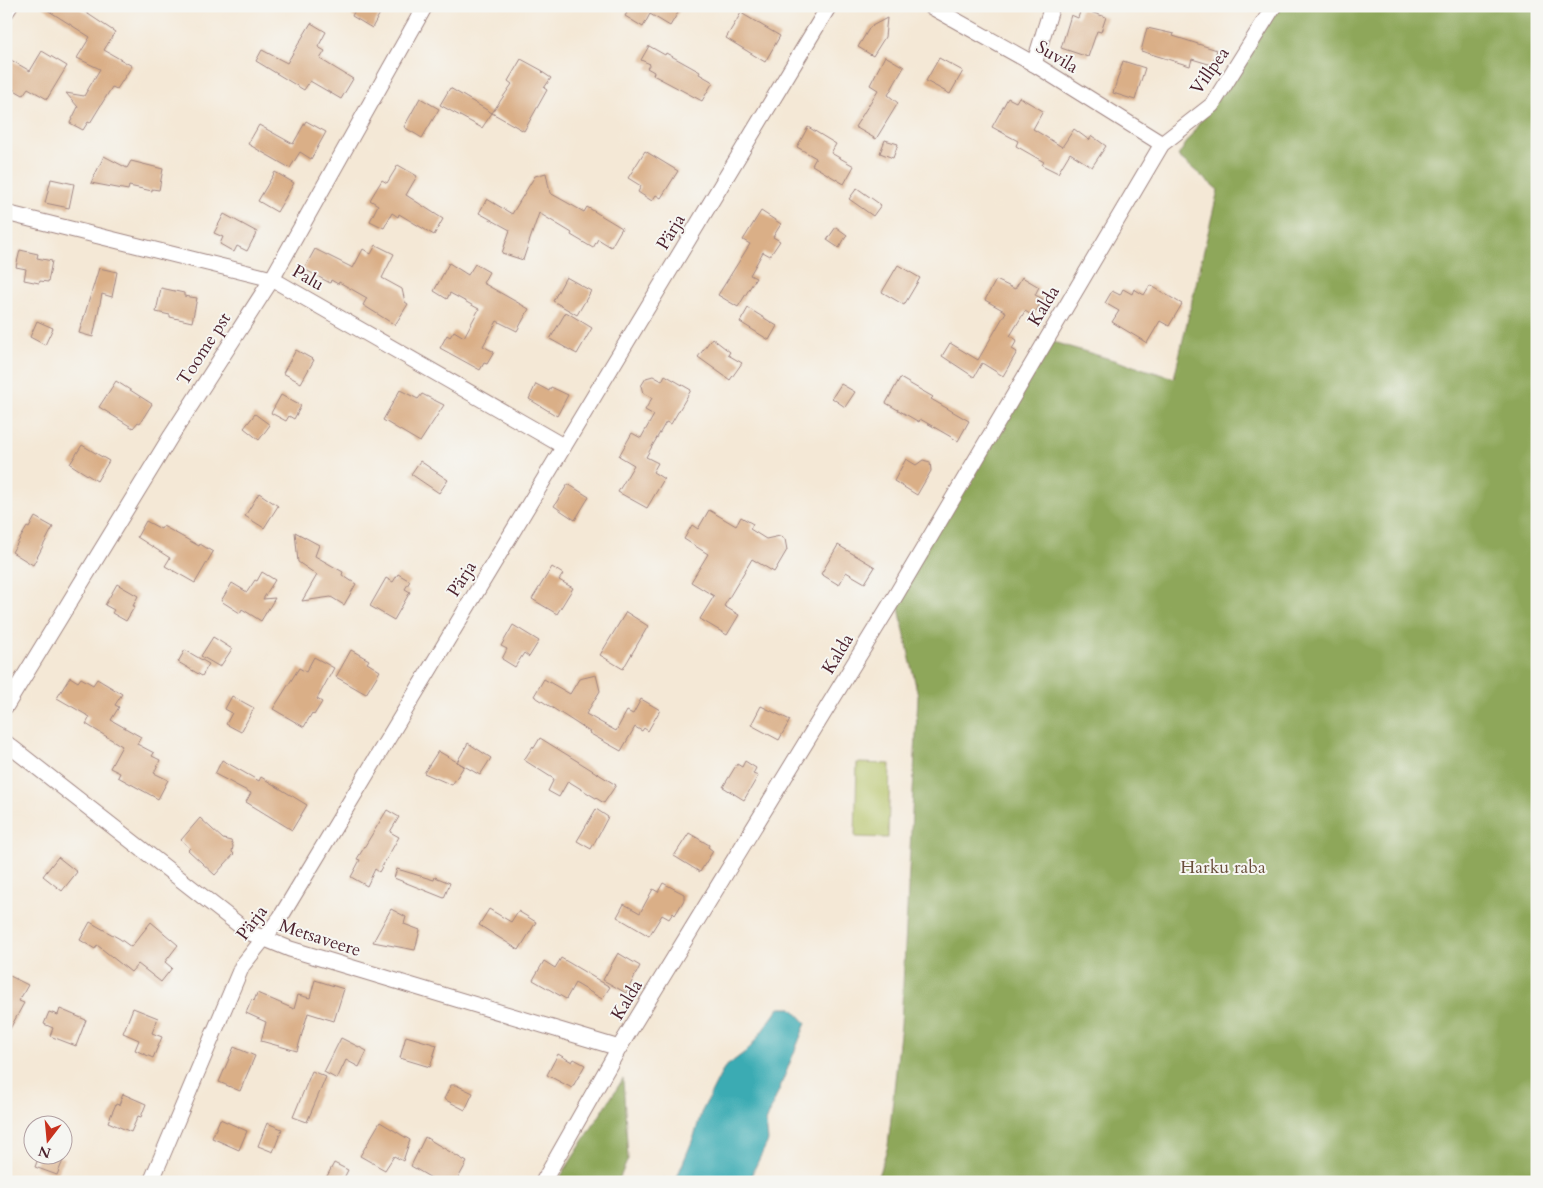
<svg xmlns="http://www.w3.org/2000/svg" width="1543" height="1188" font-family="Cardo,serif">
	<rect width="100%" height="100%" fill="#f6f6f2"/>
	<filter id="ink" filterUnits="userSpaceOnUse"><feTurbulence type="fractalNoise" baseFrequency=".02" numOctaves="2"/><feDisplacementMap in="SourceGraphic" scale="10" xChannelSelector="R" yChannelSelector="G"/><feConvolveMatrix kernelMatrix="1 2 1 2 8 2 1 2 1" color-interpolation-filters="sRGB"/></filter>
	<filter id="wash" filterUnits="userSpaceOnUse"><feTurbulence type="fractalNoise" baseFrequency=".0096" numOctaves="4" result="noise"/><feDisplacementMap in="SourceGraphic" scale="20" xChannelSelector="R" yChannelSelector="G"/><feGaussianBlur stdDeviation="1.12" result="paint"/><feColorMatrix in="noise" values="0 0 0 0 0 0 0 0 0 0 0 0 0 0 0 0 0 1.4 0 .05"/><feComposite in="paint" operator="in"/></filter>
	<g filter="url(#wash)">
		<rect width="100%" height="100%" fill="#f4e8d6"/>
		<!-- green -->
		<path fill="#b3c164" stroke="#7e7048" d="M857 763 890 764 888 838 855 837Z"/>
		<!-- forest -->
		<g fill="#8ea75a" stroke="#6c6342">
			<path d="M1274 6H1537V1182H876L888 1146 901 1024 918 696 896 594 1053 342 1174 378 1218 190 1178 156Z"/>
			<path d="M623 1079 628 1159 618 1182H557Z"/>
		</g>
		<!-- water -->
		<path fill="#3aabb3" stroke="#42656f" d="M779 1008H792L806 1023 766 1122 768 1141 748 1182H675L695 1134 701 1113 724 1068 749 1049Z"/>
		<g id="blocks">
			<!-- building -->
			<g fill="#daaf87">
				<path d="M41 6H76L115 32 104 50 132 66 117 89 112 87 90 123 88 122 83 130 70 123 78 107 66 93 84 96 100 69 77 58 90 37Z"/>
				<path d="M357 6H384L372 28 352 16Z"/>
				<path d="M631 6H682L670 26 650 14 643 27 625 16Z"/>
				<path d="M1081 9 1106 17 1101 32 1097 31 1088 57 1061 48 1071 15 1078 18Z"/>
				<path d="M741 13 780 36 765 62 726 38Z"/>
				<path d="M887 18 885 37 873 56 858 47 870 27Z"/>
				<path d="M311 23 326 32 318 47 325 51 320 59 353 79 341 99 310 81 304 90 256 61 262 50 287 63Z"/>
				<path d="M1147 28 1174 34 1173 36 1217 50 1212 65 1192 59 1190 66 1141 51Z"/>
				<path d="M649 46 665 55 666 53 700 72 699 74 713 82 702 101 653 75 654 72 647 68 650 64 641 60Z"/>
				<path d="M42 51 67 66 47 99 28 88 23 95 6 85V68L11 60 30 71Z"/>
				<path d="M885 56 904 67 888 95 898 103 876 139 855 127 878 90 870 85Z"/>
				<path d="M939 58 963 71 950 94 926 81Z"/>
				<path d="M521 59 543 71 542 72 551 78 544 88 547 90 524 131 492 113 512 84 508 81Z"/>
				<path d="M1123 61 1145 68 1135 100 1113 93Z"/>
				<path d="M450 88 492 113 482 128 440 105Z"/>
				<path d="M1019 97 1043 111 1033 129 1062 147 1074 129 1089 140 1092 136 1106 146 1092 167 1070 153 1058 173 1042 165 1044 162 1016 146 1018 141 992 127 1008 98 1016 102Z"/>
				<path d="M420 98 439 109 422 138 404 127Z"/>
				<path d="M306 121 326 132 311 159 300 152 290 168 248 144 259 125 293 144Z"/>
				<path d="M808 127 836 144 831 153 854 166 844 184 812 165 816 158 797 147Z"/>
				<path d="M885 140 898 144 893 158 880 153Z"/>
				<path d="M645 151 678 171 661 198 656 195 652 201 638 192 641 186 628 178Z"/>
				<path d="M104 156 127 168 131 161 163 169 159 190 152 189V191L129 186 128 190 91 183Z"/>
				<path d="M398 165 417 176 406 195 443 219 434 235 399 214 398 217 392 213 384 228 370 221 378 205 370 200 382 180 387 183Z"/>
				<path d="M275 172 294 183 277 212 258 201Z"/>
				<path d="M546 173 550 193 584 212 587 207 622 228 611 247 598 239 593 248 571 235 572 233 539 213 523 260 502 253 510 230 479 213 487 199 512 214 535 176Z"/>
				<path d="M51 179 74 184 69 208 45 203Z"/>
				<path d="M857 188 881 205 873 216 849 199Z"/>
				<path d="M761 211 781 224 773 237 780 241 770 256 763 252 750 275 756 278 738 307 718 295 750 244 743 240Z"/>
				<path d="M224 214 257 232 247 251 237 246 234 252 220 244 223 237 214 233Z"/>
				<path d="M836 227 847 235 839 248 827 240Z"/>
				<path d="M376 245 394 254 382 278 402 289 405 302 408 304 395 325 363 305 367 298 339 282 338 284 331 280 330 283 304 269 315 249 353 268 363 249 371 254Z"/>
				<path d="M20 250 38 254 37 258 52 261 48 282 40 281 39 283 24 280 26 269 16 267Z"/>
				<path d="M449 263 468 275 475 264 489 272 483 283 529 309 517 331 497 321 483 346 494 352 487 364 484 363 480 370 440 348 447 335 450 337 454 331 464 337 479 309 450 293 447 299 434 291Z"/>
				<path d="M898 265 920 278 904 305 882 292Z"/>
				<path d="M99 268 117 272 112 297 102 294 93 337 79 333Z"/>
				<path d="M566 277 591 291 577 315 553 301Z"/>
				<path d="M1022 277 1039 287 1035 295 1043 299 1033 316 1025 311 1010 336 1017 340 1012 349 1017 352 1003 376 982 363 974 377 942 356 950 343 978 360 1006 312 985 300 996 280 1015 289Z"/>
				<path d="M1150 285 1182 304 1169 326 1160 321 1147 343 1112 322 1119 311 1105 303 1112 291 1120 295 1123 289 1132 294 1134 289 1144 295Z"/>
				<path d="M161 288 184 293V296L197 298 192 322 170 317V315L156 312Z"/>
				<path d="M748 308 777 326 769 340 740 322Z"/>
				<path d="M566 312 592 328 577 354 550 339Z"/>
				<path d="M37 321 53 328 45 345 30 337Z"/>
				<path d="M712 338 730 352 728 355 742 363 730 380 698 357Z"/>
				<path d="M296 350 314 360 301 383 283 373Z"/>
				<path d="M665 375 691 390 671 424 666 422 646 457 658 463 653 472 664 479 647 508 618 492 634 465 619 456 632 433 641 438 654 415 645 410 652 398 643 393 641 386 646 378 653 376 662 381Z"/>
				<path d="M900 378 933 397 931 399 969 421 958 441 920 419 919 422 886 403Z"/>
				<path d="M116 381 152 404 140 423 138 422 133 428 99 407Z"/>
				<path d="M536 384 549 391 551 387 568 395 557 416 529 399Z"/>
				<path d="M841 384 855 392 845 407 832 398Z"/>
				<path d="M400 390 418 399 422 394 444 405 420 442 383 420Z"/>
				<path d="M281 395 301 406 294 419 289 416 286 421 271 413Z"/>
				<path d="M255 414 270 425 259 440 244 428Z"/>
				<path d="M82 445 109 461 97 481 70 464Z"/>
				<path d="M906 459 916 465 923 460 930 462 931 471 917 495 894 481Z"/>
				<path d="M420 461 448 480 439 493 411 474Z"/>
				<path d="M568 484 589 497 575 520 554 506Z"/>
				<path d="M259 493 278 506 264 528 245 516Z"/>
				<path d="M709 510 736 526 741 517 753 524 750 529 766 539 780 536 785 539 787 550 774 572 752 559 724 606 739 615 727 635 700 619 714 596 691 582 708 554 684 539 692 525 698 529Z"/>
				<path d="M35 517 53 527 33 565 12 552 27 527 29 528Z"/>
				<path d="M146 521 161 529 163 526 199 546 200 544 213 552 195 583 165 566 170 558 137 537Z"/>
				<path d="M295 532 319 545 315 556 343 572 342 575 356 584 344 605 331 597 302 601 317 575 298 562Z"/>
				<path d="M838 545 875 567 865 583 846 572 839 585 821 574Z"/>
				<path d="M552 567 563 574 559 580 573 588 557 614 532 599Z"/>
				<path d="M262 572 275 580 263 599 275 598 261 621 242 609 240 613 221 601 232 583 247 592 255 580 257 581Z"/>
				<path d="M398 574 410 581 405 589 410 592 394 620 370 606 386 578 393 582Z"/>
				<path d="M117 584 138 596 133 606H135L126 621 112 613 114 610 105 605Z"/>
				<path d="M626 612 648 626 623 669 600 655Z"/>
				<path d="M513 625 539 641 529 657 524 653 515 667 502 659 507 649 501 646Z"/>
				<path d="M213 637 232 649 220 667 201 656Z"/>
				<path d="M185 650 209 664 202 676 178 662Z"/>
				<path d="M351 650 369 660 367 663 380 671 366 694 336 677Z"/>
				<path d="M314 657 334 668 317 699 322 702 314 715 312 713 304 727 273 709 299 668 306 672Z"/>
				<path d="M596 675 600 691 586 714 616 731 627 711 633 714 641 699 660 710 648 731 644 728 642 731 635 727 621 751 589 733 590 732 534 696 544 679 570 694 579 679Z"/>
				<path d="M70 677 78 682 81 678 93 685 97 679 122 694 115 705 119 707 111 720 141 737 137 744 154 753 152 756 160 760 154 773 168 780 158 799 118 777 120 773 110 768 122 746 86 724 90 717 57 698Z"/>
				<path d="M232 696 254 708 241 732 226 724 232 713 225 709Z"/>
				<path d="M761 706 790 720 779 740 751 725Z"/>
				<path d="M540 738 616 785 604 803 568 781 559 797 548 791 554 779 524 760 533 746 534 748Z"/>
				<path d="M468 743 491 758 480 775 457 762Z"/>
				<path d="M438 751 464 766 452 785 424 773Z"/>
				<path d="M222 760 259 781 261 777 307 805 292 830 246 802 251 793 215 774Z"/>
				<path d="M745 761 756 768 753 774 758 776 744 800 723 787 737 764 742 767Z"/>
				<path d="M596 809 608 817 591 849 577 841Z"/>
				<path d="M387 810 399 817 390 832 399 837 379 872 375 869 367 886 351 877 360 860 357 859Z"/>
				<path d="M200 818 223 839 231 841 233 846 232 852 234 854 215 875 188 850 190 848 181 840Z"/>
				<path d="M689 833 709 845 708 847 713 851 700 872 674 856Z"/>
				<path d="M58 857 77 872 62 891 43 876Z"/>
				<path d="M397 869 434 880 435 877 450 883 444 898 394 878Z"/>
				<path d="M663 883 684 894V900L675 915 673 913 669 919 662 915 649 936 617 917 624 904 640 913 653 889 658 892Z"/>
				<path d="M391 909 406 917 404 924 420 930 415 950 373 942Z"/>
				<path d="M489 909 511 922 518 911 536 922 519 950 479 925Z"/>
				<path d="M90 922 120 939 131 947 151 922 178 945 165 962 172 968 161 982 138 964 131 972 97 945 95 949 80 940Z"/>
				<path d="M618 953 640 966 626 993 603 980Z"/>
				<path d="M561 958 610 987 602 999 575 983 566 999 533 980 544 961 555 968Z"/>
				<path d="M6 974 28 985 19 1001 24 1003 6 1036Z"/>
				<path d="M315 980 344 989 334 1021 308 1013 297 1051 261 1041 266 1022 246 1013 252 999 254 1001 257 993 294 1009 298 995 310 998Z"/>
				<path d="M133 1008 158 1018 152 1033 162 1037 153 1058 135 1050 139 1040 123 1033Z"/>
				<path d="M60 1009 86 1020 76 1046 50 1036 53 1028 44 1024 49 1012 58 1015Z"/>
				<path d="M406 1036 437 1045 430 1067 400 1058Z"/>
				<path d="M341 1038 367 1051 359 1067 346 1060 337 1079 324 1072Z"/>
				<path d="M234 1047 255 1056 240 1091 219 1082Z"/>
				<path d="M558 1054 572 1062 574 1059 585 1065 572 1088 547 1075Z"/>
				<path d="M312 1071 326 1077 307 1122 293 1117Z"/>
				<path d="M451 1085H456L473 1093 465 1110 444 1099Z"/>
				<path d="M123 1094 146 1104 141 1117 138 1116 131 1132 108 1122 116 1104 119 1105Z"/>
				<path d="M220 1119 247 1131 239 1150 212 1138Z"/>
				<path d="M380 1122 410 1140 403 1161 394 1156 385 1170 360 1156Z"/>
				<path d="M267 1123 282 1129 273 1152 258 1146Z"/>
				<path d="M425 1137 467 1162 456 1182H438L411 1166Z"/>
				<path d="M39 1156H56L64 1158 57 1175 35 1167Z"/>
				<path d="M334 1163 348 1170 342 1182H324Z"/>
			</g>
		</g>
	</g>
	<g filter="url(#ink)">
		<use href="#blocks" fill-opacity="0" stroke="#9f8480" stroke-width="1"/>
		<g fill="none" stroke-linecap="round" stroke-linejoin="round">
			<defs>
				<g id="minor">
					<path d="M930 6 1034 64 1162 144"/>
					<path d="M6 12 10 6"/>
					<path d="M1034 64 1052 6"/>
					<path d="M6 213 272 279 563 446"/>
					<path d="M6 706 171 436 272 279 425 6"/>
					<path d="M6 743 248 932 290 949 619 1048"/>
					<path d="M151 1182 242 966 280 918 829 6"/>
					<path d="M543 1182 619 1048 896 595 1162 144 1212 105 1274 6"/>
				</g>
			</defs>
			<!-- minor casing -->
			<use href="#minor" stroke="#9f8480" stroke-width="17"/>
			<!-- minor -->
			<use href="#minor" stroke="#fff" stroke-width="15"/>
		</g>
	</g>
	<g text-anchor="middle" dominant-baseline="central" stroke-width="4" stroke-linejoin="round" paint-order="stroke">
		<!-- street labels -->
		<g font-size="18" fill="#4a1f2b" stroke="#f6f6f2">
			<text transform="translate(1057 57) rotate(31)">Suvila</text>
			<text transform="translate(1210 71) rotate(-55)">Villpea</text>
			<text transform="translate(671 232) rotate(-59)">Pärja</text>
			<text transform="translate(308 278) rotate(30)">Palu</text>
			<text transform="translate(1044 306) rotate(-59)">Kalda</text>
			<text transform="translate(204 349) rotate(-57)">Toome pst</text>
			<text transform="translate(462 579) rotate(-58)">Pärja</text>
			<text transform="translate(838 654) rotate(-59)">Kalda</text>
			<text transform="translate(252 923) rotate(-53)">Pärja</text>
			<text transform="translate(320 938) rotate(18)">Metsaveere</text>
			<text transform="translate(627 1000) rotate(-59)">Kalda</text>
		</g>
		<!-- park labels -->
		<g font-size="18" fill="#6a503c" stroke="#f6f6f2">
			<text x="1223" y="867">Harku raba</text>
		</g>
	</g>
	<!-- margin -->
	<rect width="1543" height="1188" fill="none" stroke="#f6f6f2" stroke-width="25"/>
	<!-- north arrow -->
	<g transform="translate(48 1140) rotate(196)"><circle r="24" fill="#f6f6f2" stroke="#b1a0a2"/>
	<path d="M0-4L9 19L0 12L-9 19Z" fill="#c8321e"/>
	<text y="-8" font-size="14" font-weight="bold" text-anchor="middle" fill="#4a1f2b">N</text>
	</g>
</svg>
